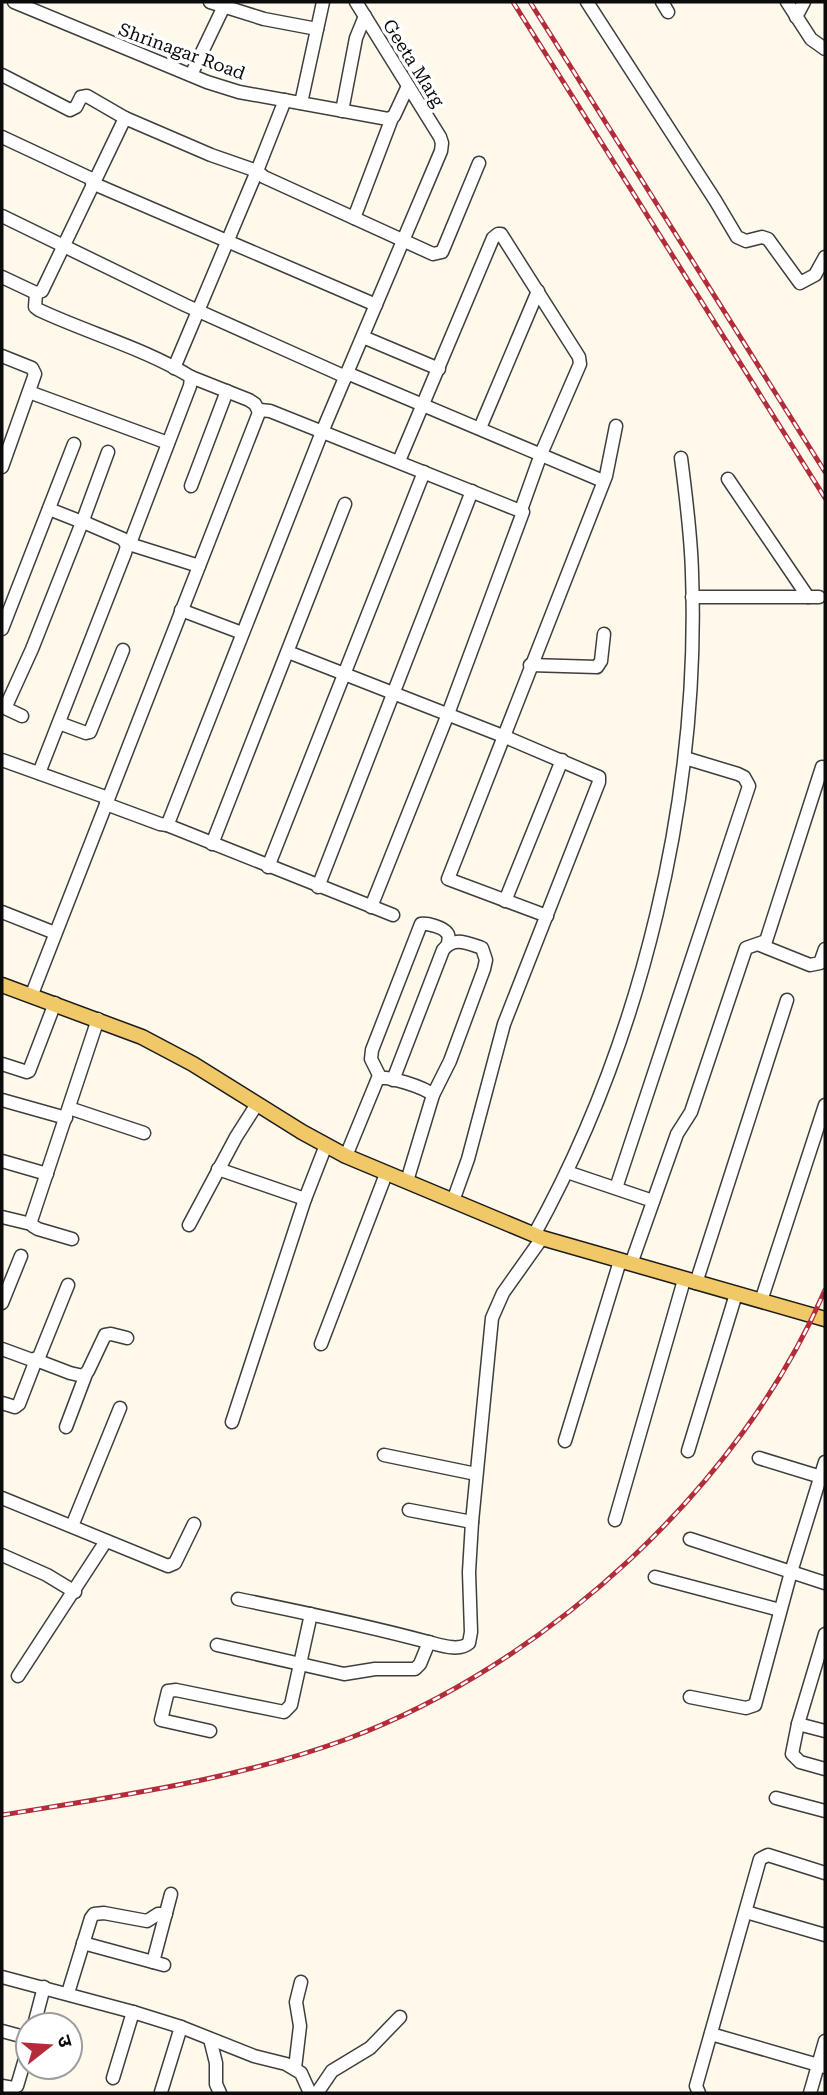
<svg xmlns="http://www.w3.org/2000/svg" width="827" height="2095" font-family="'Roboto Serif','Noto Sans Devanagari',serif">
	<rect width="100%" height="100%" fill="#fef9eb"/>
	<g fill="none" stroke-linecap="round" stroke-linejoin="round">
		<defs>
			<g id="minor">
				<path d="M14 2 207 82 239 92 388 119 394 116 408 86"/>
				<path d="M210 2 264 19 317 29"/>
				<path d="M587 2 715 200 737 237 746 241 762 237 768 239 800 283 815 275 825 257"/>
				<path d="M662 2 668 12"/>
				<path d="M787 2 811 39 825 49"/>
				<path d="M796 17 804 2"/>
				<path d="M2 75 70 110 76 107 81 97 87 96 125 118"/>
				<path d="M191 75 226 2"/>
				<path d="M285 100 257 171 264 177 433 254 442 252 445 245 479 163"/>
				<path d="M301 103 323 2"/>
				<path d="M342 111 356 38 365 16"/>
				<path d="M2 137 94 180"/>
				<path d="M92 183 376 305"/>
				<path d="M2 216 185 305 346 377"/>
				<path d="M354 218 392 118"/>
				<path d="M2 277 36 293 42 291 125 118 211 155 257 171 174 368"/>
				<path d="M36 293 35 307 39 310C88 333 146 349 191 377L190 386 132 538 127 546"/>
				<path d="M363 337 439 369"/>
				<path d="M2 356 32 368 35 374 2 467"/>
				<path d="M347 373 603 481"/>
				<path d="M191 377 249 400 255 404 259 412"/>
				<path d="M29 392 168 443"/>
				<path d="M480 428 538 291"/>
				<path d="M399 461 493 238 498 234H501L579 357 580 364 541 454 521 510"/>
				<path d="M728 479 808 597"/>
				<path d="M191 486 227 391"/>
				<path d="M49 509 82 522"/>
				<path d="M129 544 199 566"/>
				<path d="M692 597H819"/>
				<path d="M181 610 242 633"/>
				<path d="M2 629 74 444"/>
				<path d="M288 652 503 736 599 777V782L504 1024 468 1159 453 1201"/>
				<path d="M530 665 597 667 601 661 604 634"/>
				<path d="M22 716 7 709V704L32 649 83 520"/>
				<path d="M59 723 86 733 90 732 123 650"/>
				<path d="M2 760 108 798"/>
				<path d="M39 773 125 553 127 546 123 539 88 524 83 520 108 452"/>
				<path d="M106 804 160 824 167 825 169 821 322 432 441 151 442 143 440 137 356 2"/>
				<path d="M167 825 393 915"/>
				<path d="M212 844 345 504"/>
				<path d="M268 867 424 472"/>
				<path d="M318 887 472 491"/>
				<path d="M505 901 562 760"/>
				<path d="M2 912 55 933"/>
				<path d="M547 916 448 879 606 476 616 426"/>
				<path d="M760 945 810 965 820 963 825 949"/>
				<path d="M32 994 260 410 270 411 523 512 448 714 371 907"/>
				<path d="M2 1064 27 1072 29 1071 55 1003"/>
				<path d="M380 1077 371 1059 372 1050 421 924C427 923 443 927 447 933 450 936 448 941 448 944"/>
				<path d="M393 1080 443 950C454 936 467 943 482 948L486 960 484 969 450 1061 433 1095 407 1181"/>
				<path d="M2 1100 66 1118"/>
				<path d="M69 1108 144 1133"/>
				<path d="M346 1156 378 1078C389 1076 424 1087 433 1095"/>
				<path d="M2 1161 47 1174"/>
				<path d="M218 1169 305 1199"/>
				<path d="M567 1172 653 1201"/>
				<path d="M616 1188 749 786 744 777 738 774 685 758"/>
				<path d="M2 1217 31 1224"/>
				<path d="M189 1225 236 1137 257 1104"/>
				<path d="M534 1235C642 1040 700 796 692 573 691 535 686 496 681 458"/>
				<path d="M72 1239 38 1229 33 1226 31 1221 98 1019"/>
				<path d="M631 1264 677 1134 691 1112 746 948 766 941 822 767"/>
				<path d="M696 1283 787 1000"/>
				<path d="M761 1301 825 1105"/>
				<path d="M2 1303 21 1256"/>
				<path d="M321 1344 386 1174"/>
				<path d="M2 1349 32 1360 39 1357 68 1285"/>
				<path d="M2 1403 15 1407 19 1404 36 1360 70 1373 83 1376 88 1371 105 1335 111 1334 127 1338"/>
				<path d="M232 1422 305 1199 326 1145"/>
				<path d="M66 1427 86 1374"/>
				<path d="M565 1441 620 1261"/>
				<path d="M688 1451 736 1294"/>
				<path d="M384 1455 476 1474"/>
				<path d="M759 1458 821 1477"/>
				<path d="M2 1498 168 1566 175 1563 194 1524"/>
				<path d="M409 1510 472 1522"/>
				<path d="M615 1520 684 1280"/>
				<path d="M72 1526 120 1408"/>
				<path d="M690 1539 825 1583"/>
				<path d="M2 1555 47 1575 75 1592"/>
				<path d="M655 1577 780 1610"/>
				<path d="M238 1599C302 1612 365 1625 428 1642 440 1645 459 1652 469 1643L471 1632 469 1572 472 1522 492 1318 503 1293 542 1238"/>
				<path d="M825 1634 798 1724 792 1754 800 1762 825 1769"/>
				<path d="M217 1645 344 1674 375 1669H415L420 1664 429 1642"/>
				<path d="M18 1676 106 1541"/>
				<path d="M690 1697 746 1708 755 1705 791 1572 825 1462"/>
				<path d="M798 1724 825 1731"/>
				<path d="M210 1731 161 1720 168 1691 176 1690 284 1712 291 1705 311 1614"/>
				<path d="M776 1798 825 1811"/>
				<path d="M746 1912 825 1935"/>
				<path d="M83 1943 164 1965"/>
				<path d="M153 1962 171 1894"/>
				<path d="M2 1977 133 2012 181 2027 254 2056 286 2064 301 2073 310 2093"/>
				<path d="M68 1993 91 1918 94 1914 104 1913 147 1921 158 1914H166"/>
				<path d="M34 2025 44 1987"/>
				<path d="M2 2031 28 2038"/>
				<path d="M711 2034 825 2067"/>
				<path d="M210 2039 216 2063V2084L220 2093"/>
				<path d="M295 2068 300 2026 296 2002 301 1982"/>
				<path d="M113 2078 133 2012"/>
				<path d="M2 2086 13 2088 17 2086 28 2049"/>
				<path d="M161 2092 181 2027"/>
				<path d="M317 2093 332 2071 370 2048 400 2017"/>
				<path d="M699 2093 696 2086 760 1859 768 1855 825 1873"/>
				<path d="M810 2093 825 2041"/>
			</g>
			<path id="major" d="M2 985 142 1037 193 1064 302 1132 346 1156 542 1238 825 1319"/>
		</defs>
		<!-- minor casing -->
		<use href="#minor" stroke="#3e3e3e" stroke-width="15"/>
		<!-- major casing -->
		<use href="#major" stroke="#1c1c1c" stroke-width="17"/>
		<!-- minor -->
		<use href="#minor" stroke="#fff" stroke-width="12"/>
		<!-- major -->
		<use href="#major" stroke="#f0c868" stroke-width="14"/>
		<defs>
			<g id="rail">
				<path d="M513 2 825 498"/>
				<path d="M530 2 825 472"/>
				<path d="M2 1815C118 1796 236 1780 347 1739 547 1664 740 1487 825 1290"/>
			</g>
		</defs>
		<!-- rail casing -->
		<use href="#rail" stroke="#b32c3a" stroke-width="5"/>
		<!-- rail -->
		<use href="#rail" stroke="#fff" stroke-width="2.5" stroke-dasharray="8" stroke-linecap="butt"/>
	</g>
	<g text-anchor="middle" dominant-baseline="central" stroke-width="7" stroke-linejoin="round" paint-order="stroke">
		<!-- street labels -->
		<g font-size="18" fill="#0b0b0b" stroke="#fff">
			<text transform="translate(182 51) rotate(20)">Shrinagar Road</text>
			<text transform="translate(414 63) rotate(58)">Geeta Marg</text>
		</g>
	</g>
	<!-- border -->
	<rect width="827" height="2095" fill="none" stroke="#0b0b0b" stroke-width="7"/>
	<!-- north arrow -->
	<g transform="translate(49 2046) rotate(73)"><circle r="33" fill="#ffffff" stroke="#9d9d9d" stroke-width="2"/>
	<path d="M0-5L12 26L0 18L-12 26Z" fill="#b32c3a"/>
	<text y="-10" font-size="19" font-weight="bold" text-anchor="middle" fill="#0b0b0b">उ</text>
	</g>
</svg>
